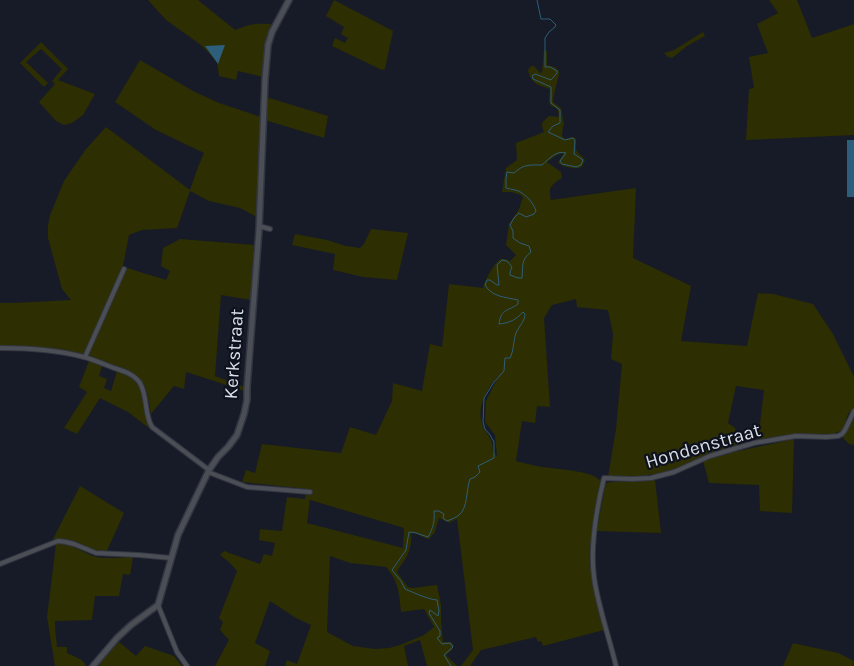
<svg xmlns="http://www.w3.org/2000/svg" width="854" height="666" font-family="Karla,sans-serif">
	<rect width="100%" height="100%" fill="#171b27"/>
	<!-- green -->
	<g fill="#2d2e01" fill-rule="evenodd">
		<path d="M148 0H198L235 30C249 24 256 23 271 24 265 43 263 57 263 77L238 71 236 80 219 76 217 62 207 51 201 45 166 20Z"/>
		<path d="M334 0 393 31 385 69 382 70 332 46 335 38 345 43 348 38 341 34 344 27 326 16Z"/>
		<path d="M769 0H797L812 38 854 24V135L746 140 749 89 754 88 749 57 768 53 757 24 778 13Z"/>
		<path d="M703 32 705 36 687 46 672 58 668 57 664 53 674 50Z"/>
		<path d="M41 42 68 69 58 80 95 94 83 115 72 123 64 125 56 121 39 102 55 84 52 81 62 69 41 49 26 62 48 83 44 87 20 63Z"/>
		<path d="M544 50 547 51V65L555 67 559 71V74L553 99V102L561 108 564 124 563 126 562 136 565 139 572 137 576 138C576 141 575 145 576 149 577 153 583 156 585 160L582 167C575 170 564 167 558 163 559 159 562 158 563 154L561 153 554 157 547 162 561 172 562 178C551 185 548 187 551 200L636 188 633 258 691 286 681 341 747 346 758 293 773 294 813 304 833 334 854 377V407L848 414 843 430 833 434H806L783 436 758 441 764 390 736 386 728 423 735 428 738 446 704 456 684 466 667 473 629 477H608L616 429 622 364 611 359 613 334 608 310 577 307 576 299 552 305 544 318 550 407 537 406 535 423 522 421 516 461C528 464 539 467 551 468 563 470 591 471 600 480V483C596 511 590 541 591 569 592 590 599 610 604 630L543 646 541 641 538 642 536 637 481 650 470 666H461L473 650 457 519 449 523 439 518 435 532 429 539C423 538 418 533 411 533 412 542 410 551 406 558 403 563 399 567 397 572L408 587 412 588 437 585 441 605V620L443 642H451L454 645 452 650 446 655 457 666H427L420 640 404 646 408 666H285L287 660 297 664 311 625 296 618 270 601 255 643 270 651 265 666H215L229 640 220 630 223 622 219 618 237 571 229 562 220 555 224 551 260 564 264 554 272 556 275 543 259 540 260 529 282 531 287 497 305 499 306 489 242 482 246 470 255 473 262 444 341 453 350 427 376 435 392 401 393 383 422 391 430 344 442 347 449 284 483 288C484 282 495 261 501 259 504 258 507 260 510 261L516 255 506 245 509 224 519 209 523 197C517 192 510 192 502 192L506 168 517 160 516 143 544 132C540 122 542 123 549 116L559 117C558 110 558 108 551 106L549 102 550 89C538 85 531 84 528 70L531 66H534L540 73 542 72ZM499 375 486 401 485 422 495 435 497 456 493 452C493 437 488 438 483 426 475 408 487 388 499 375ZM310 500 404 528 403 548 307 523ZM330 556 350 563 386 567C399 582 399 593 401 612L424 609 434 627 424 635 400 645 389 648 375 649 353 646 327 632Z"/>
		<path d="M140 60 193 91 219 103 261 117 257 217 240 208 209 201 190 191 177 228 142 230 129 235 123 266C137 272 152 275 166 280L170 271 161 266 163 248 180 239 255 245 251 300 221 295 215 376 244 387 245 391 186 372 184 389 174 386 151 414C149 403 148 389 141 380 134 370 102 362 90 357L88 356 87 348 84 354 48 348 0 346V303H13L71 300 62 289 48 238V225L50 215 64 181 86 149 106 127 190 190 198 167 204 153 156 130 115 102Z"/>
		<path d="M266 97 328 116 324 138 265 120Z"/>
		<path d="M371 229 408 233 397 280 363 277 333 270 335 254 292 245 295 234 327 240 346 246 360 248 364 244Z"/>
		<path d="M89 361 102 366 99 376 107 379 104 388 111 391 117 371C139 380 142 385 145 409 146 415 148 422 149 428L128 412 100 398 77 434 64 428 87 392 79 387Z"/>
		<path d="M854 413V445L849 444 843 438Z"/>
		<path d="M794 439 792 513 760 511 759 485 709 483 703 461 734 452Z"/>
		<path d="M655 480 661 533 597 531 605 486 607 483 611 482Z"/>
		<path d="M80 486 124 513 106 553C84 550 75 536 52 541Z"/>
		<path d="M63 543C74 546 83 552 93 556 105 560 121 557 133 557L130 575 123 574 119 596H95L92 620 55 621V626L57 647H67V653C74 657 83 658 86 666H55L47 617 56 544Z"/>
		<path d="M119 642 136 656 145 646 174 656 182 666H96Z"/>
		<path d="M793 643 838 653 854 661 853 666H783Z"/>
	</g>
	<!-- water -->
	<g fill="#2d5e7b">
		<path d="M225 45 218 64 205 46Z"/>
		<rect x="847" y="140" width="7" height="57"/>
	</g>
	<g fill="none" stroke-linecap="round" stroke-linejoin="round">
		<!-- stream -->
		<path stroke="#2d5e7b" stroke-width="1" d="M451 666 444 655 453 647 450 643 442 644 437 638 440 636V631L429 613 430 610 438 616 439 611 437 600C427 599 415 593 405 589L401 581 392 570 406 550 409 532C416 532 421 535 428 537 433 528 435 521 434 511H439L444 514 443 518 447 521C451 519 456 518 459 515 468 508 466 490 470 479L475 477 480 472 478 466 494 458V442L490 435 485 429 483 422 484 398 494 382 504 371 505 358H510C514 350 513 342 516 333 519 326 525 321 525 314L523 312C516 320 509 323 499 324 501 308 509 311 518 304V300C505 297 492 297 485 285L487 280H490L497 285H499L497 265 502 260 507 261 512 267 510 272V275L518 278H522C523 266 521 259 531 252L529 246 520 243 513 238V231L510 225 514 218 519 213 526 217 534 214 536 211C534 203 523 191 515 190 512 189 509 189 506 188V179L507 172 514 173C524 164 529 165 542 165 549 159 556 150 566 153L560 161 562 164 576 167 581 165 583 160 574 154 575 141 573 138 565 140 548 132 553 126 560 123V110L551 103V87L533 79 532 76 535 74 551 80 557 73V71L550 67H545V38L549 32 555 27 556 25 550 19H541L537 0"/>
		<defs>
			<g id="minor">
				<path d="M259 226 270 229"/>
				<path d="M0 348C28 348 57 350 84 357 94 360 104 364 114 368 123 371 134 374 140 383 148 397 144 414 152 427L209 470"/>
				<path d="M85 357 124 269"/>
				<path d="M208 472 247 487 310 492"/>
				<path d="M0 564 58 541 66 542 74 544 96 553 139 555 171 558"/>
				<path d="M158 605 177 652 187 666"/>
				<path d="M616 666C609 636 598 607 594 577 590 547 597 507 604 478L632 479 651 478 674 472 710 456 754 443 796 436 826 437 838 436 842 434 845 430 854 411"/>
			</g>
			<path id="tertiary" d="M93 666 117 638 131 625 158 605 178 535 209 470 218 457 228 447 237 435 244 414 247 400V388L259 230 265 80 268 45 272 32 289 0"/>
		</defs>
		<!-- minor casing -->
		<use href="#minor" stroke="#323642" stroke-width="6"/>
		<!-- tertiary casing -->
		<use href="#tertiary" stroke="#323642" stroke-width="8"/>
		<!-- minor -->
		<use href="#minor" stroke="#4b4e54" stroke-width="4"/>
		<!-- tertiary -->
		<use href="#tertiary" stroke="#4b4e54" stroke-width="5"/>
	</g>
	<g text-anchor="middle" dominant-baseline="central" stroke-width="4.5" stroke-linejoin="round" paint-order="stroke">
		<!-- street labels -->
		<g font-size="19" fill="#dadee6" stroke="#0e121e">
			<text transform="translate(234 354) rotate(-86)">Kerkstraat</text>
			<text transform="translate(703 446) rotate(-16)">Hondenstraat</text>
		</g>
	</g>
</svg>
